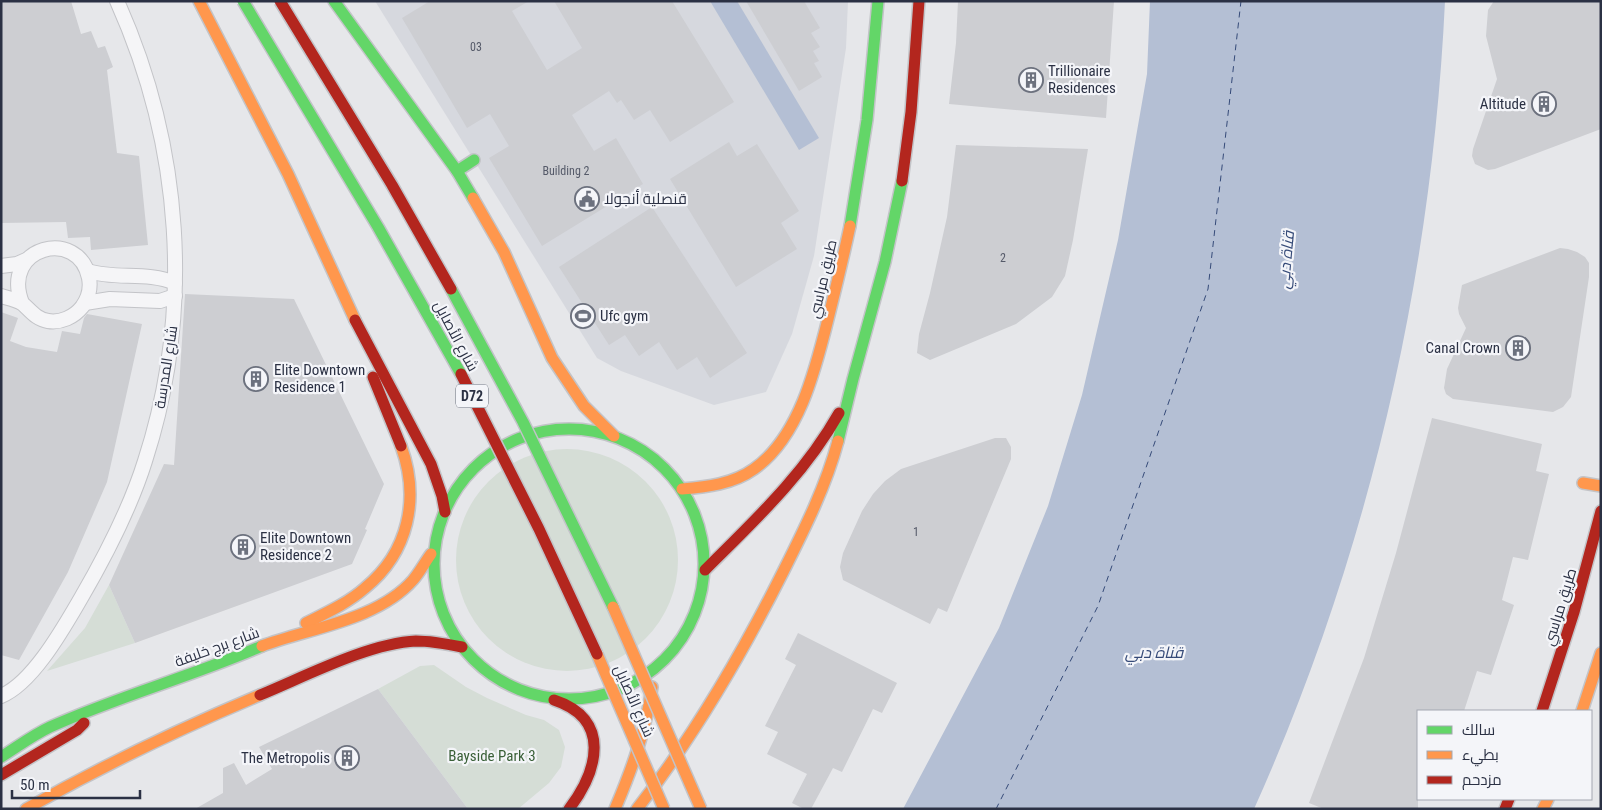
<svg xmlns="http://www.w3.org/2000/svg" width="1602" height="810" font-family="'Roboto Condensed',Cairo,sans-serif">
	<rect width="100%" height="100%" fill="#e6e7ea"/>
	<!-- built -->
	<path fill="#d6d8de" d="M375 1H848L846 48 814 256 792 334 766 392 714 405 621 371 597 358Z"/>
	<!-- green -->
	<g fill="#d5ddd6">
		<circle cx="567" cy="560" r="111"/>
		<path d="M109 585 135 643 47 671 85 628Z"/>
		<path d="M434 665 466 687 487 698 526 715 544 720 559 730 565 747 561 767 549 783 518 809H468L378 689 420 666Z"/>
	</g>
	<!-- water -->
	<g fill="#b4bfd4">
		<path d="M710 1H737L819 138 799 150Z"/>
		<path d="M1150 1H1445C1432 279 1368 555 1254 809H903L999 628 1048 506 1082 395 1118 240 1147 74Z"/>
	</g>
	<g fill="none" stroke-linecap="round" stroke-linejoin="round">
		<!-- ferry -->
		<path stroke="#354a78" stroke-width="1" stroke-dasharray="6 5" stroke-linecap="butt" d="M996 809 1098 606 1208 289 1241 1"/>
	</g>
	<!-- building -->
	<g fill="#cdced2">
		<path d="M1 1H71L81 34 91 31 98 48 105 46 113 67 107 70 117 153 139 156 148 245 91 250 90 237 68 238 66 222 1 223Z"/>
		<path d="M430 1H529L512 11 547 70 582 48 554 1H672L734 102 670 142 650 110 634 120 621 100 617 103 609 91 572 115 594 151 616 138 643 184 542 246 489 158 509 146 490 114 467 128 402 18Z"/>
		<path d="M746 1H804L820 28 811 33 820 47 813 51 819 61 814 63 822 77 799 91Z"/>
		<path d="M958 1H1114L1106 118 949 104 956 43Z"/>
		<path d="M1494 1 1601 2V129L1495 169 1488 170 1475 164 1472 156 1473 149 1497 79 1486 36 1488 10Z"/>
		<path d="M729 142 737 156 757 144 799 211 781 223 797 249 736 287 670 179Z"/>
		<path d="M956 145 1088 149 1073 240 1065 276 1052 297 1016 324 930 360 917 353 919 334 930 293 947 217Z"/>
		<path d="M652 207 747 353 710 378 697 357 677 370 659 342 639 356 625 335 609 345 559 267Z"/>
		<path d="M1560 248 1568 249 1577 252 1585 257 1589 263V277L1571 397 1563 407 1553 412 1453 399 1446 394 1444 388 1447 369 1466 328 1459 314 1458 308 1462 285Z"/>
		<path d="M185 294 294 299 384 484 365 529 367 530 352 564 135 643 109 585 164 464 174 465Z"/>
		<path d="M1 312 18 318 10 341 26 347 57 352 62 331 80 334 84 318 87 314 142 324 107 482 68 572 19 660 1 655Z"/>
		<path d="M1432 418 1542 444 1536 471 1549 474 1528 560 1513 557 1502 600 1514 605 1491 675 1477 671 1464 711H1418V809H1324L1309 803 1364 658 1396 553Z"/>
		<path d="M995 438H1006L1011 447V459L947 612 938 608 930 624 843 580 840 567 843 553 862 511 873 494 885 481 901 469Z"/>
		<path d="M798 633 897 683 882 713 873 709 842 772 833 768 811 809H804L792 803 807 774 767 754 778 732 765 726 796 665 785 659Z"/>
		<path d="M378 689 468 809H195L223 793V768L234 763 246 785 272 769 259 747Z"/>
	</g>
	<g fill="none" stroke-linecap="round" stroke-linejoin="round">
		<defs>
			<g id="street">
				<path d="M1 266 17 264 26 260"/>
				<path d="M88 271C116 280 147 271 175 283"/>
				<path d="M1 296C8 298 18 300 23 304 31 311 36 319 48 321 61 323 74 317 82 307 88 299 91 288 89 278 79 227 0 246 22 303"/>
				<path d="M85 303 110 299 160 301 175 296"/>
				<path d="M1 696C33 683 64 627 81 598 106 555 130 509 145 461 194 310 182 146 117 1"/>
			</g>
			<g id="fast">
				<path d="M334 1 457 171 473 198"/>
				<path d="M457 171 474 160"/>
				<path d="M850 226 867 120 878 1"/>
				<circle cx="569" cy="564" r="135"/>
				<path d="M838 441 853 379 885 262 902 181"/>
				<path d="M1 757C17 747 33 735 50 727 119 696 193 676 262 646"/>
			</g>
			<g id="slow">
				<path d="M199 1 288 174 355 320"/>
				<path d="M473 198 504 252 552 358 584 406 614 436"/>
				<path d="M1583 483 1601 486"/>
				<path d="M682 489C707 487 733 484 754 469 801 436 817 363 830 311 837 283 844 254 850 226"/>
				<path d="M306 623C326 613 348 603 365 588 409 552 420 498 401 446"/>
				<path d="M262 646C310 628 378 620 413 580 420 572 425 562 431 554"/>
				<path d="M1582 711 1601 653"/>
				<path d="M26 809C102 766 179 729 260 695"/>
				<path d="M615 809C632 769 646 730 652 687"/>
				<path d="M637 809C695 735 742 654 784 570 805 528 826 486 838 441"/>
				<path d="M1543 809 1548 799"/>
			</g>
			<g id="jam">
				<path d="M902 181 911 112 919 1"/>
				<path d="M355 320 431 464 442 496 445 512"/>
				<path d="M373 377 401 446"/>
				<path d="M705 570C755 520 804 475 839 413"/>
				<path d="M260 695C304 677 369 643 416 641 432 641 447 644 462 647"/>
				<path d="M554 700C612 719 598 771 569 809"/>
				<path d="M1542 711 1574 612 1601 511"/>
				<path d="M1 775 77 730 84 723"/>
				<path d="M1505 809 1509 799"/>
			</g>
		</defs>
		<!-- street casing -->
		<use href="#street" stroke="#c3c4c8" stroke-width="16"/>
		<!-- fast casing -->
		<use href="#fast" stroke="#c3c4c8" stroke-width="14"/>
		<!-- slow casing -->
		<use href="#slow" stroke="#c3c4c8" stroke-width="14"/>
		<!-- jam casing -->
		<use href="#jam" stroke="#c3c4c8" stroke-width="14"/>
		<!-- street -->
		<use href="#street" stroke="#f5f5f7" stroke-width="14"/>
		<!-- fast -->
		<use href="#fast" stroke="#63d668" stroke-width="11"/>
		<!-- slow -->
		<use href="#slow" stroke="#ff974d" stroke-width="11"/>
		<!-- jam -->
		<use href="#jam" stroke="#b3261e" stroke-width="11"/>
		<defs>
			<g id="fast-bridge">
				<path d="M243 1 378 227 461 374"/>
				<path d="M451 289 523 422 613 607"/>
			</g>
			<g id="slow-bridge">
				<path d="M613 607 701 809"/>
				<path d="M597 654 664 809"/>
			</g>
			<g id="jam-bridge">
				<path d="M280 1 392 185 451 289"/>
				<path d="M461 374 539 529 597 654"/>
			</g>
		</defs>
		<!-- fast-bridge casing -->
		<use href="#fast-bridge" stroke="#c2c3c8" stroke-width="14" stroke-linecap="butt"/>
		<!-- slow-bridge casing -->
		<use href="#slow-bridge" stroke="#c2c3c8" stroke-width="14" stroke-linecap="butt"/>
		<!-- jam-bridge casing -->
		<use href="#jam-bridge" stroke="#c2c3c8" stroke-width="14" stroke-linecap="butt"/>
		<!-- fast-bridge -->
		<use href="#fast-bridge" stroke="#63d668" stroke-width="11"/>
		<!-- slow-bridge -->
		<use href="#slow-bridge" stroke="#ff974d" stroke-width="11"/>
		<!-- jam-bridge -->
		<use href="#jam-bridge" stroke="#b3261e" stroke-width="11"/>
	</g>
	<!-- icons -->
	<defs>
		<symbol id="building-ring" viewBox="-11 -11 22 22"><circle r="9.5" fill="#f4f5f9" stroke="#6c717e" stroke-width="1.5"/><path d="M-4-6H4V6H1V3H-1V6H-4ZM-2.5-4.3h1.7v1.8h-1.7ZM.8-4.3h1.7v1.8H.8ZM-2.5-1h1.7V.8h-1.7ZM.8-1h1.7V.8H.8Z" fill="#6c717e"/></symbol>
		<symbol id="civic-ring" viewBox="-11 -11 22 22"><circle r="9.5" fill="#f4f5f9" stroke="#6c717e" stroke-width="1.5"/><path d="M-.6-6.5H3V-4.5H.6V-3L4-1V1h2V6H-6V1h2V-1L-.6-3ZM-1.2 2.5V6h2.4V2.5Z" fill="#6c717e"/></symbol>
		<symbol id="stadium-ring" viewBox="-11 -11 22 22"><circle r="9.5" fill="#f4f5f9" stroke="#6c717e" stroke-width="1.5"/><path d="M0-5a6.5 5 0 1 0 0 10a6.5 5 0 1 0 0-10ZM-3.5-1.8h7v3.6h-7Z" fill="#6c717e"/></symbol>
	</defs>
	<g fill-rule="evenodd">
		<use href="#building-ring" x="1017" y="66" width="28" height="28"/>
		<use href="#building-ring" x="1530" y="90" width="28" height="28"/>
		<use href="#civic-ring" x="573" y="185" width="28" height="28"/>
		<use href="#stadium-ring" x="569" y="302" width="28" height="28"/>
		<use href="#building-ring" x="1504" y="334" width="28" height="28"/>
		<use href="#building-ring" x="242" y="365" width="28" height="28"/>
		<use href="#building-ring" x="229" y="533" width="28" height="28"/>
		<use href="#building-ring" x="333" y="744" width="28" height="28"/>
	</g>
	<g text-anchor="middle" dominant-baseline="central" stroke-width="4.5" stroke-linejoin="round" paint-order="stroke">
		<!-- number labels -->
		<g font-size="12" fill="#555a69">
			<text x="476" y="47">03</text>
			<text x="566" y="171">Building 2</text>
			<text x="1003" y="258">2</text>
			<text x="916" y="532">1</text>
		</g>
		<!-- shield labels -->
		<rect fill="#f4f5f9" stroke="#676c7a" stroke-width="1" x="456" y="384.5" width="32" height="23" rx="4"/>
		<g font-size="14" font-weight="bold" fill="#2b3144">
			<text x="472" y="396">D72</text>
		</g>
		<!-- poi labels -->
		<g font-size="15" fill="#2b3144" stroke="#f4f5f9" text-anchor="start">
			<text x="1048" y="71">Trillionaire<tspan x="1048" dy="17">Residences</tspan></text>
			<text x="1526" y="104" text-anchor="end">Altitude</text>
			<text x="604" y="199">قنصلية أنجولا</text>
			<text x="600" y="316">Ufc gym</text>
			<text x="1500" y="348" text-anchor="end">Canal Crown</text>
			<text x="274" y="370">Elite Downtown<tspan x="274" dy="17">Residence 1</tspan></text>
			<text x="260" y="538">Elite Downtown<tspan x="260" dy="17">Residence 2</tspan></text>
			<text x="330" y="758" text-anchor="end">The Metropolis</text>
		</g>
		<!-- street labels -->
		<g font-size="15" fill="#2b3144" stroke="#f4f5f9">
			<text transform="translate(823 279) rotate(-77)">طريق مراسي</text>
			<text transform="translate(456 336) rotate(62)">شارع الأصايل</text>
			<text transform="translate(166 367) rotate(-81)">شارع المدرسة</text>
			<text transform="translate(1560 607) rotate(-73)">طريق مراسي</text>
			<text transform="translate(217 647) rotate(-20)">شارع برج خليفة</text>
			<text transform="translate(634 701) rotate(66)">شارع الأصايل</text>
		</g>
		<!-- park labels -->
		<g font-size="15" fill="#3a6038" stroke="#f4f5f9">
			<text x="492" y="756">Bayside Park 3</text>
		</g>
		<!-- water labels -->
		<g font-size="16" font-style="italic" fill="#354a78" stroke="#f4f5f9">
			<text transform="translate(1286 260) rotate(-85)">قناة دبي</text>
			<text x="1154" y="652">قناة دبي</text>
		</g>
	</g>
	<!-- border -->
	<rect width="1602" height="810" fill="none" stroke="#2b3144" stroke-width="5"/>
	<!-- legend -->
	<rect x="1417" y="710" width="175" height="90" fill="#f4f5f9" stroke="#a4a7b1"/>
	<rect x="1427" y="726" width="25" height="8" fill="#63d668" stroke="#a4a7b1"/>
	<text x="1462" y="735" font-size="15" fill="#2b3144">سالك</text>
	<rect x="1427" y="751" width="25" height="8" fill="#ff974d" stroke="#a4a7b1"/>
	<text x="1462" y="760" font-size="15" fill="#2b3144">بطيء</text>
	<rect x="1427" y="776" width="25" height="8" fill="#b3261e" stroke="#a4a7b1"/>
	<text x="1462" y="785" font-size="15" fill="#2b3144">مزدحم</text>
	<!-- scale -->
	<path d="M12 790v8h128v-8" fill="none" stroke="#2b3144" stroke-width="2.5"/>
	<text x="20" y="790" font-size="15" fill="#2b3144" stroke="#f4f5f9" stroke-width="4" paint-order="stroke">50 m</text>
</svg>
